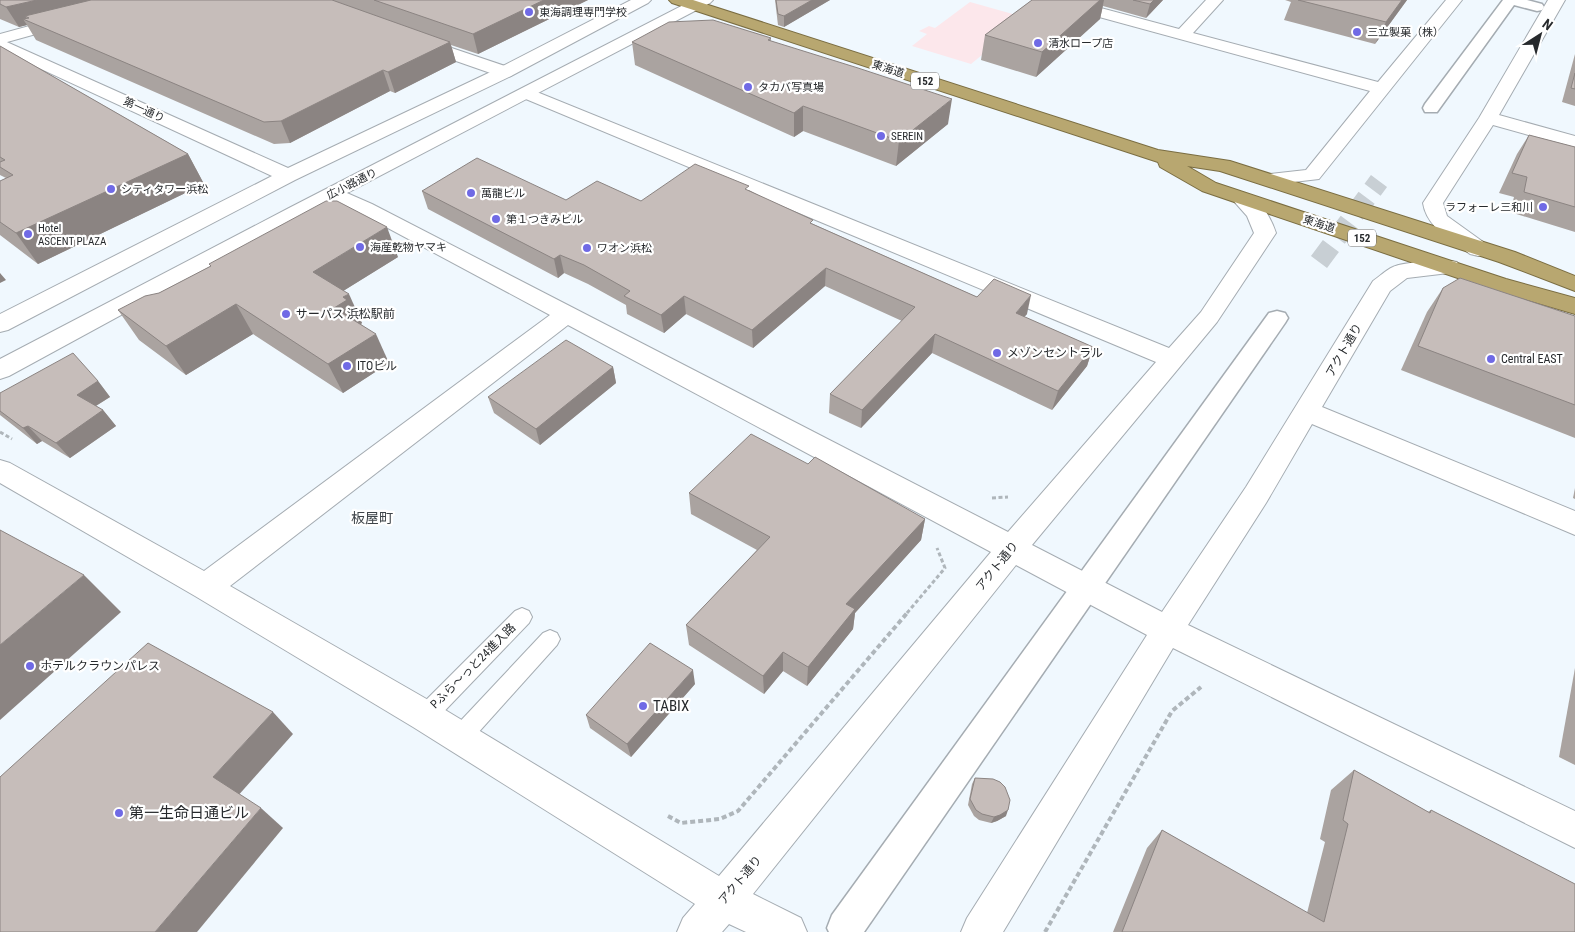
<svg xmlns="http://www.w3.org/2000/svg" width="1575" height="932" font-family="'Roboto Condensed','Noto Sans JP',sans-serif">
	<rect width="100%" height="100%" fill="#f0f8fe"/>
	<!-- commercial -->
	<path fill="#fce7eb" d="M970 2 1027 18 971 64 912 46 927 34 919 31 929 26 935 28Z"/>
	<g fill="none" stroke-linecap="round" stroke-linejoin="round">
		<!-- pedestrian-tunnel -->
		<path stroke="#c8cfd4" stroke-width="20" stroke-dasharray="20 10" stroke-linecap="butt" d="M1319 262 1379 181"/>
		<defs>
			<g id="service">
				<path d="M522 608 529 611 532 617 529 623 433 723 425 726 417 723 414 716 417 709 515 611Z"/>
				<path d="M550 630 557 633 560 639 557 645 468 744 460 747 452 744 449 737 452 730 543 633Z"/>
			</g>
			<g id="pedestrian">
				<path d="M1503 0H1527L1542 4 1544 7 1542 10 1537 11 1514 5 1437 112H1425L1423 108 1425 104Z"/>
				<path d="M1277 311 1285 313 1288 318 1285 323 864 932H829L827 928 832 915 1269 313Z"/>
			</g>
			<g id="minor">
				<path d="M1045 0H1071L1179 29 1206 0H1223L1193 33 1378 82 1446 0H1462L1319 179 1267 185 1260 183 1257 179 1260 175 1306 170 1370 91 1048 3Z"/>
				<path d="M1548 0H1565L1499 115 1575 136V148L1493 125 1443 203 1447 216 1486 244 1489 249 1486 254 1478 256 1470 254C1451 239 1427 228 1423 203L1479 118Z"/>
				<path d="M66 16 72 18 74 21 72 24 0 44V34Z"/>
				<path d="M419 37 511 68 514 72 511 76 505 77 499 76 413 46 411 42 413 38Z"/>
				<path d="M527 88 1169 348 1201 312 1254 233 1247 216 1231 198 1234 194C1255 188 1270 215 1276 233L1217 322 1032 545 1162 612 1246 487 1373 281C1379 277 1386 270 1393 267 1403 262 1446 259 1457 262L1460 267 1457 272 1407 278 1390 291 1322 407 1575 511V535L1312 424 1266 503 1188 625 1575 811V848L1173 648 1003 932H961L967 918 1147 635 1016 565 753 894 801 918 807 932H746L729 924 722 932H677L683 918 695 904 413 727 195 596 0 483V460L10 463 204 571 550 315 358 212 326 198 323 194 326 190 333 188 340 190 372 204 1008 532 1156 362 521 97 518 93 521 89ZM568 325 991 552 719 876 437 705 230 586Z"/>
			</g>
			<g id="tertiary">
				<path d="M631 0H651L648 3 511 76 295 180 8 330 0 332V314L272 176 0 50V39L288 168 499 68Z"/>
				<path d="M693 0H713L710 3 303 216 9 376 0 379V359L289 208Z"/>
			</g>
			<path id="trunk" d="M669 0H693L1158 150 1230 161 1515 252 1575 276V291L1499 262 1220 171 1187 166 1216 183 1506 279 1575 298V314L1490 289 1202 191 1160 167 1158 162 672 3Z"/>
		</defs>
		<!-- service casing -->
		<use href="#service" stroke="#a5acb2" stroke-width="2"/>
		<!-- pedestrian casing -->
		<use href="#pedestrian" stroke="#a5acb2" stroke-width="3"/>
		<!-- minor casing -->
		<use href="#minor" stroke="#a5acb2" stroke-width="2"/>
		<!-- tertiary casing -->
		<use href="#tertiary" stroke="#a5acb2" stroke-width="2"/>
		<!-- trunk casing -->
		<use href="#trunk" stroke="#7a6d42" stroke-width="2"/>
		<!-- path-far1 -->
		<g stroke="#afb6bb" stroke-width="3" stroke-dasharray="4 2.5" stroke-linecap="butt">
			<path d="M0 432 12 439"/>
			<path d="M992 498 1008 497"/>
			<path d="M907 613 945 568 937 548"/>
		</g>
		<!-- path -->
		<g stroke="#afb6bb" stroke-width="4" stroke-dasharray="5 3" stroke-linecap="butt">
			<path d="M668 816 681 823 720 819 738 811 908 612"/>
			<path d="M1045 932 1172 711 1201 687"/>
		</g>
		<!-- service -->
		<use href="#service" fill="#fff" fill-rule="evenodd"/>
		<!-- pedestrian -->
		<use href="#pedestrian" fill="#fff" fill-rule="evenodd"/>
		<!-- minor -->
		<use href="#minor" fill="#fff" fill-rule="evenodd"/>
		<!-- tertiary -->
		<use href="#tertiary" fill="#fff" fill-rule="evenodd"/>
		<!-- trunk -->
		<use href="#trunk" fill="#b8a770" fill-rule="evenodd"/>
	</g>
	<!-- wall -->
	<g fill="#aaa3a0">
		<path d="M0 0H588L478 54 451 45 456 62 395 93 390 91 290 143 274 144 36 40 27 25 19 27 0 19Z"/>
		<path d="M775 0H830L784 27 778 25Z"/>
		<path d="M1032 0H1163L1146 18 1103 6 1100 19 1036 77 981 60 985 35Z"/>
		<path d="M1285 0H1407L1375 44 1284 20 1291 2Z"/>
		<path d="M771 38V41L948 124 896 166 803 131 794 137 635 65 632 42Z"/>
		<path d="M0 46 188 154 204 184 38 264 0 235V181L6 178 0 175Z"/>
		<path d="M1575 54V106L1562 102Z"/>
		<path d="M1529 135 1575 147V232L1510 212 1514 197 1499 193 1517 154Z"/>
		<path d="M749 190 813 224 977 297 1027 314 1024 317 1093 347 1087 366 1052 410 932 353 861 428 829 413 830 394 902 321 825 286 753 348 686 314 664 333 627 314 626 305 588 284 564 273 558 278 428 209 422 191 566 200 641 201Z"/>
		<path d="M398 257 343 291 362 323 361 324 389 363 343 393 253 334 186 375 139 340 118 310 159 293 211 266 209 264Z"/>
		<path d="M1443 288 1575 316V438L1401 370 1427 312Z"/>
		<path d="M613 367 616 383 540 445 494 413 488 397Z"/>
		<path d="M98 381 110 397 96 406 103 410 116 426 70 458 42 441 37 444 0 415V393Z"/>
		<path d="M808 464 925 519 921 540 855 613 853 629 807 686 783 671 764 694 689 645 686 625 757 550 691 514 689 493Z"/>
		<path d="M1575 488V499L1573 498Z"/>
		<path d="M1575 668V765L1559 757Z"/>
		<path d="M695 684 631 757 590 728 586 715Z"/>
		<path d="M1354 770 1428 812 1431 810 1575 932H1113L1147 848 1162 830 1307 913 1325 842 1320 839 1331 790Z"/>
		<path d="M975 778 1006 816 997 821 991 823 979 820 974 816 968 805 972 784Z"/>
	</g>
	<!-- shaded-wall -->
	<g fill="#8b8482">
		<path d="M37 0H128L29 18 25 16 29 22 23 19 27 25 19 27 6 7Z"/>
		<path d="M544 0H588L478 54 473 34Z"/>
		<path d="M812 0H830L784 27V16Z"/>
		<path d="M1100 0H1104L1100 19 1036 77 1042 52Z"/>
		<path d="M1154 0H1163L1146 18 1150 4Z"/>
		<path d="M1402 0H1407L1375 44 1386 22Z"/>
		<path d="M450 42 456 62 395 93 388 72Z"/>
		<path d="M383 70 390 91 290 143 281 121Z"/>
		<path d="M952 99 948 124 896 166 899 141Z"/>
		<path d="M803 106V131L794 137V113Z"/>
		<path d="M188 154 204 184 38 264 16 233Z"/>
		<path d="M387 227 398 257 327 301 313 272Z"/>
		<path d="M560 255 564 273 558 278 554 259Z"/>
		<path d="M826 268 825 286 753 348 752 330Z"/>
		<path d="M0 273 6 280 0 283Z"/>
		<path d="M349 294 362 323 359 325 334 308 343 297Z"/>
		<path d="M1031 295 1027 314 1011 331 1016 313Z"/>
		<path d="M684 296 686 314 664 333 661 315Z"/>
		<path d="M236 304 253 334 186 375 166 346Z"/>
		<path d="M376 334 389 363 343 393 328 364Z"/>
		<path d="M935 334 932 353 861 428 862 410Z"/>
		<path d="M1093 347 1087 366 1052 410 1058 391Z"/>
		<path d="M613 367 616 383 540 445 536 429Z"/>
		<path d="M98 381 110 397 89 410 77 395Z"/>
		<path d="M103 410 116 426 70 458 56 443Z"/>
		<path d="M28 426 42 441 37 444 23 428Z"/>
		<path d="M925 519 921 540 855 613 853 629 807 686 808 667 846 604Z"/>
		<path d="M84 575 121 612 0 720V645Z"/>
		<path d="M783 652V671L764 694 763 676Z"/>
		<path d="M693 670 695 684 631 757 627 744Z"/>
		<path d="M273 712 293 734 236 798 213 777Z"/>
		<path d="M261 808 283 828 197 932H155Z"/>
		<path d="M1008 810 1006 816 997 821 991 823 994 817Z"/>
	</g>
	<!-- building -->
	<g fill="#c6bdba" stroke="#8b8482">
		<path d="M0 0H37L6 7 0 4Z"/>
		<path d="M91 0H332L450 42 388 72 383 70 281 121 264 122 23 19 29 18 25 16Z"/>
		<path d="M374 0H544L473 34Z"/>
		<path d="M776 0H812L784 16 778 14Z"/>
		<path d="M1032 0H1100L1042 52 985 35Z"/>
		<path d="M1133 0H1154L1150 4Z"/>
		<path d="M1298 0H1402L1386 22Z"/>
		<path d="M713 20 771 38 768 40 858 68 952 99 899 141 803 106 794 113 632 42 669 22Z"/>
		<path d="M0 46 188 154 16 233 0 222V181L13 175 0 167V162L5 160 0 157Z"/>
		<path d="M1575 73V89L1571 88Z"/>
		<path d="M1529 135 1575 147V207L1524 192 1527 177 1512 173Z"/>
		<path d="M477 158 566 200 597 181 641 201 695 164 749 186 745 189 813 220 810 223 977 297 994 279 1031 295 1016 313 1093 347 1058 391 935 334 862 410 830 394 915 307 826 268 752 330 684 296 661 315 624 296 630 291 584 265 560 255 554 259 422 191Z"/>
		<path d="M326 201H337L387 227 313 272 349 294 343 297 347 300 334 308 376 334 328 364 236 304 166 346 118 310 145 296 159 293 211 266 209 264Z"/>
		<path d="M1460 278 1575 316V405L1418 346 1443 288Z"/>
		<path d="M566 340 613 367 536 429 488 397Z"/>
		<path d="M73 353 98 381 77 395 103 410 56 443 28 426 23 428 0 411V393Z"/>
		<path d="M751 434 808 464 815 457 925 519 846 604 855 609 808 667 783 652 763 676 686 625 770 537 689 493Z"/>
		<path d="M0 530 84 575 0 645Z"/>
		<path d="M148 643 273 712 213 777 261 808 155 932H0V777Z"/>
		<path d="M650 643 693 670 627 744 586 715Z"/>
		<path d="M1354 770 1430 813 1431 810 1575 884V932H1122L1162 830 1324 922 1348 824 1343 820Z"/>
		<path d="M975 778 993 779 1000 782 1005 787 1010 800 1008 810 1000 815 994 817 982 814 976 810 970 799Z"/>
	</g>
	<!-- markers -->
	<g fill="#706ae5" stroke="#fff" stroke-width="2">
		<circle cx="529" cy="12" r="5"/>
		<circle cx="1357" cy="32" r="5"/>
		<circle cx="1038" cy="43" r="5"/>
		<circle cx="748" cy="87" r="5"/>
		<circle cx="881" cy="136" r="5"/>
		<circle cx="111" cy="189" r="5"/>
		<circle cx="471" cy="193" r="5"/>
		<circle cx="1543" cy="207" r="5"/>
		<circle cx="496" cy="219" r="5"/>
		<circle cx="28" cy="234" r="5"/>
		<circle cx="360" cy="247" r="5"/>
		<circle cx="587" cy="248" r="5"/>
		<circle cx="286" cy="314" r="5"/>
		<circle cx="997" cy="353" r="5"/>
		<circle cx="1491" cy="359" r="5"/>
		<circle cx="347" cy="366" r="5"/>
		<circle cx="30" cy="666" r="5"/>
		<circle cx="643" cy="706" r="5"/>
		<circle cx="119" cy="813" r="5"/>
	</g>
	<g text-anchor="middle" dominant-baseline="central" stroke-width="4.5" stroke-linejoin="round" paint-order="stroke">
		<!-- far-poi labels -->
		<g font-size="11" fill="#272a2d" stroke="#fff" text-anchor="start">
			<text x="539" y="12">東海調理専門学校</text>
			<text x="1367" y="32">三立製菓（株）</text>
			<text x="1048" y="43">清水ロープ店</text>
			<text x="758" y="87">タカバ写真場</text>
			<text x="891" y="136">SEREIN</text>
			<text x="121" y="189">シティタワー浜松</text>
			<text x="481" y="193">萬龍ビル</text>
			<text x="1533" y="207" text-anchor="end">ラフォーレ三和川</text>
			<text x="506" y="219">第１つきみビル</text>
			<text x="38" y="228">Hotel<tspan x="38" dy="13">ASCENT PLAZA</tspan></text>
			<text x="370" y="247">海産乾物ヤマキ</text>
			<text x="597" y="248">ワオン浜松</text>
		</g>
		<!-- far-street labels -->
		<g font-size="11" fill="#272a2d" stroke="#fff">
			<text transform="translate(888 69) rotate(18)">東海道</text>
			<text transform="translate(144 110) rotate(25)">第一通り</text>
			<text transform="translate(352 184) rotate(-27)">広小路通り</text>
			<text transform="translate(1319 224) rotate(18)">東海道</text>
		</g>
		<!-- shield labels -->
		<g fill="#fff" stroke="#686a6c" stroke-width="1">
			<rect x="911" y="72.5" width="28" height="17" rx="4"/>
			<rect x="1348" y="229.5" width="28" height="17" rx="4"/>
		</g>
		<g font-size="11" font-weight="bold" fill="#272a2d">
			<text x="925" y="81">152</text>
			<text x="1362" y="238">152</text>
		</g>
		<!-- poi labels -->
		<g font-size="12" fill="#272a2d" stroke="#fff" text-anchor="start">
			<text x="296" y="314">サーパス 浜松駅前</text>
			<text x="1007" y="353">メゾンセントラル</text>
			<text x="1501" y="359">Central EAST</text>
			<text x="357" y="366">ITOビル</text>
			<text x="40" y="666">ホテルクラウンパレス</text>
		</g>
		<!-- street labels -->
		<g font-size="12" fill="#272a2d" stroke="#fff">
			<text transform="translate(1344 350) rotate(-60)">アクト通り</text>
			<text transform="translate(997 566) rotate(-51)">アクト通り</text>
			<text transform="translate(473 666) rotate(-45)">Pふら～っと24進入路</text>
			<text transform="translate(740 880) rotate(-50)">アクト通り</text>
		</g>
		<!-- neighbourhood labels -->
		<g font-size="14" fill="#3e4449" stroke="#fff">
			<text x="372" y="518">板屋町</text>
		</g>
		<!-- near-poi labels -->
		<g font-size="15" fill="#272a2d" stroke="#fff" text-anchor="start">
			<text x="653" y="706">TABIX</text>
			<text x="129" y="813">第一生命日通ビル</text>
		</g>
	</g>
	<!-- north arrow -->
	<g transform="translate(1540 35) rotate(36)" stroke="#ffffff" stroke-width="4" paint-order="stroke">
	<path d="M0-4L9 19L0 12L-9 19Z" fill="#272a2d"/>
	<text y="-8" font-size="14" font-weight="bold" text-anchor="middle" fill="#272a2d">N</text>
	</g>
</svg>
